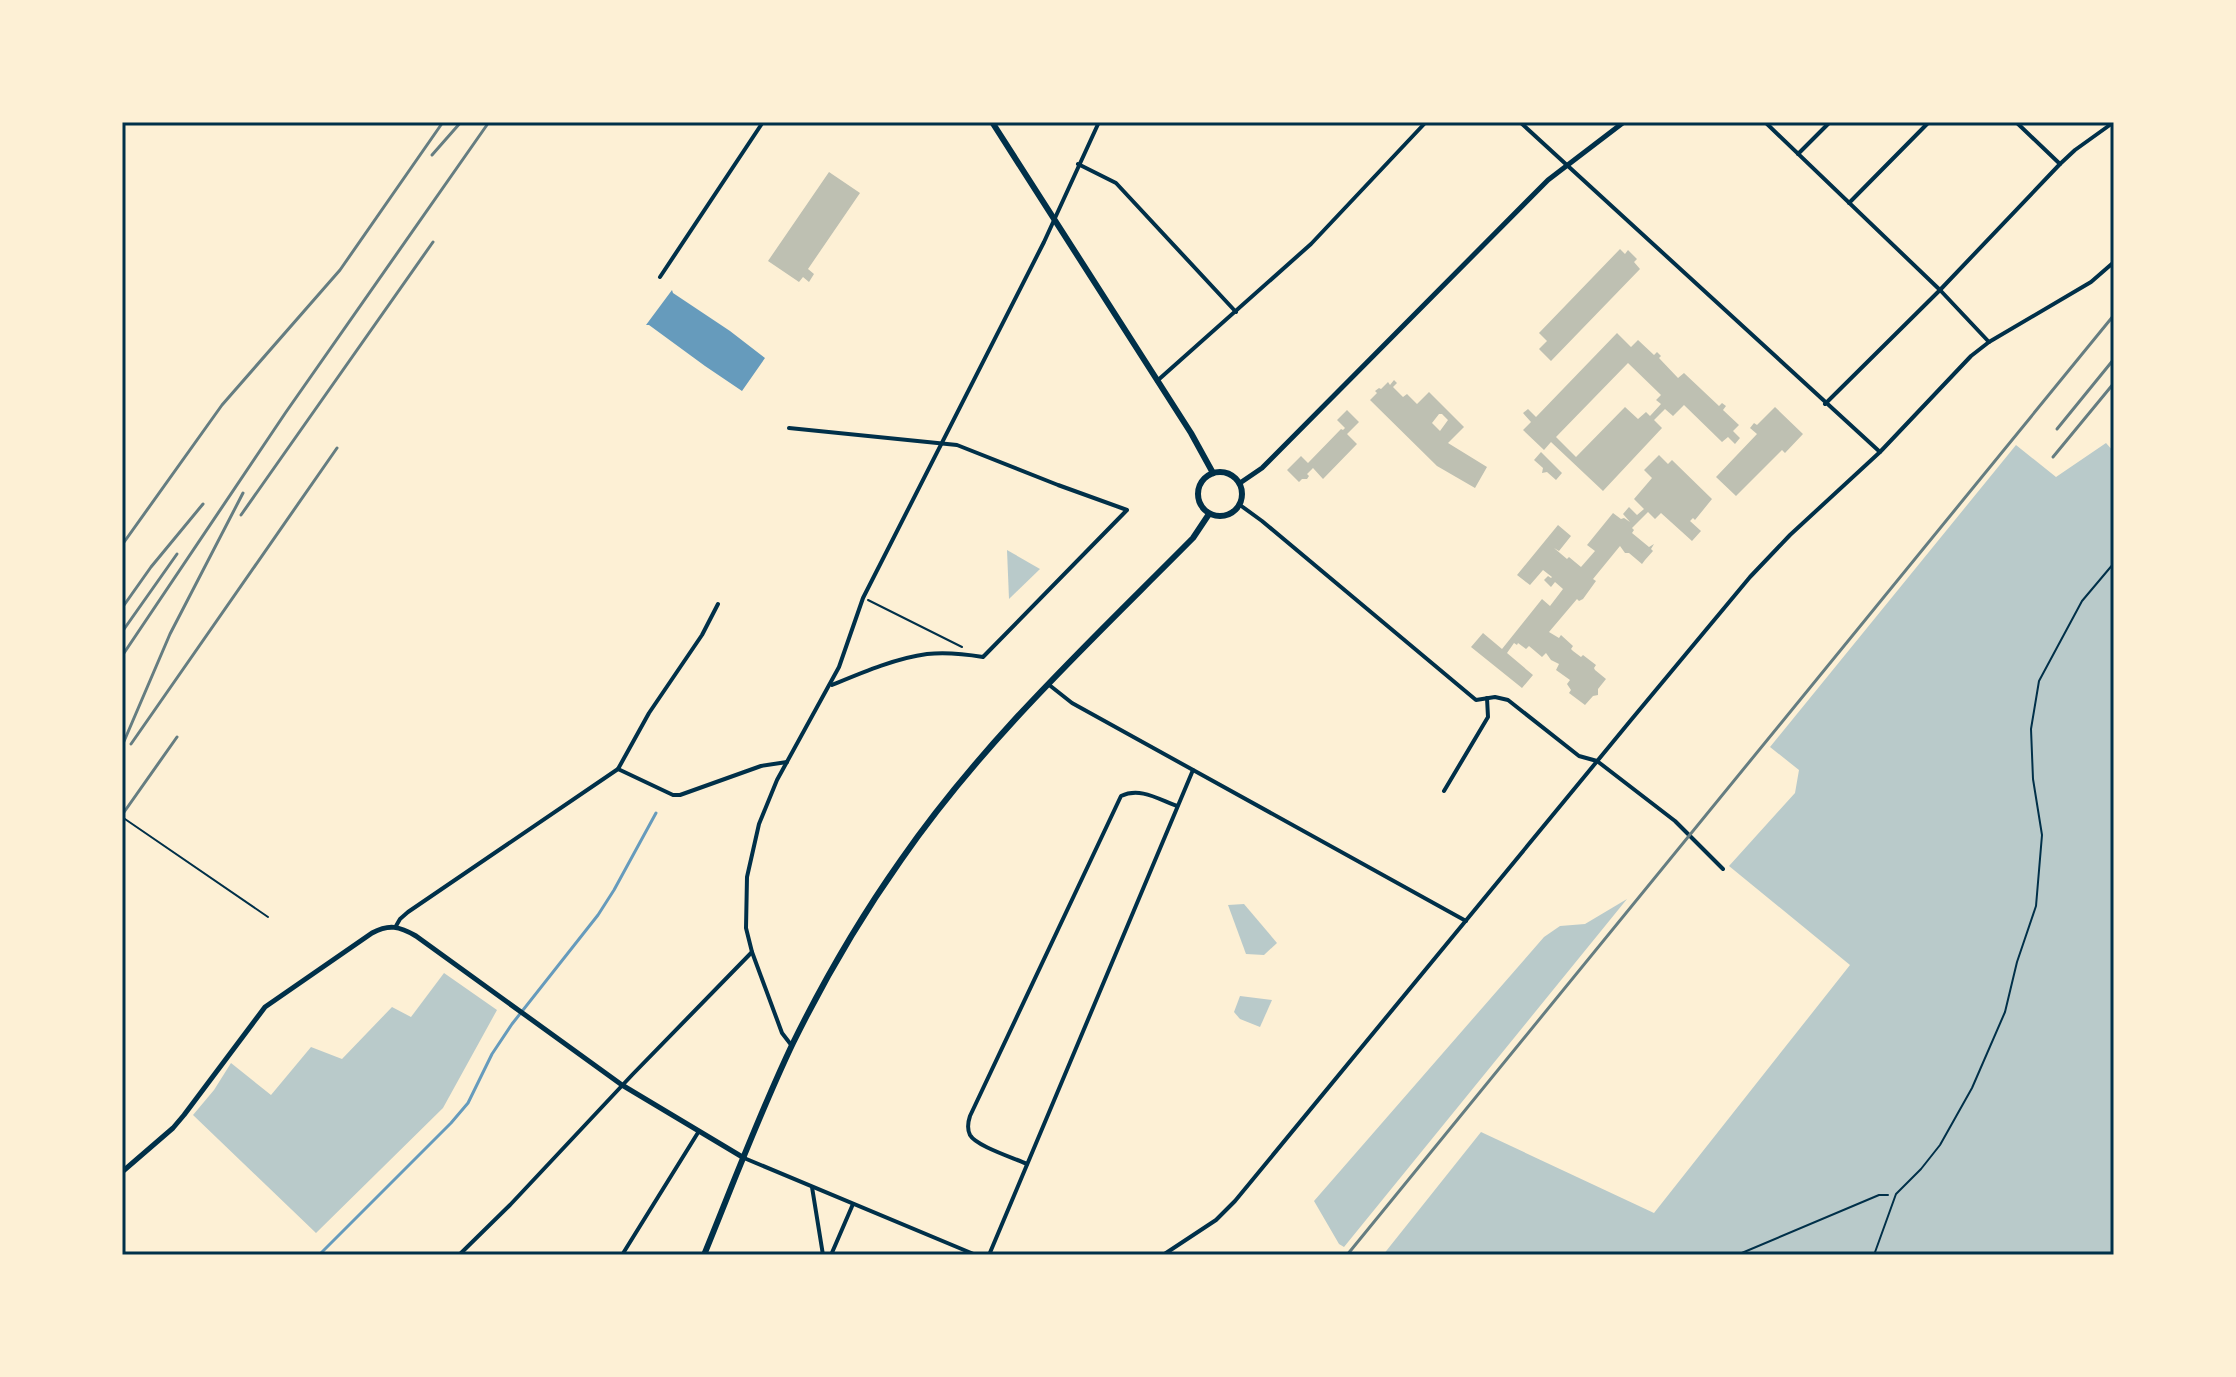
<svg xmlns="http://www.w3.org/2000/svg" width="2236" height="1377" font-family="'Sofia Sans Condensed',sans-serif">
	<rect width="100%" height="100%" fill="#fdf0d5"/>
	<!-- green -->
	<g fill="#b9caca">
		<path d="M2106 443 2114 452V1255H1383L1481 1132 1654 1213 1850 965 1729 866 1795 793 1799 770 1770 747 2016 445 2056 477Z"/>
		<path d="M1007 550 1040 569 1009 599Z"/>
		<path d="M1627 899 1344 1247 1339 1244 1314 1201 1544 937 1560 926 1585 924Z"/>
		<path d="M1244 904 1277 943 1264 955 1246 954 1228 905Z"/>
		<path d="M444 973 497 1010 443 1108 316 1233 193 1115 214 1090 231 1063 271 1095 311 1047 342 1059 392 1007 411 1017Z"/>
		<path d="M1240 996 1272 1000 1260 1027 1240 1019 1234 1012Z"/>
	</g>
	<!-- water -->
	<path fill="#669bbc" d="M672 290 673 293 730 331 765 358 742 391 705 366 649 325H646Z"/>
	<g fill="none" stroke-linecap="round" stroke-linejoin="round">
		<!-- stream -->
		<path stroke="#669bbc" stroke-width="3" d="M319 1255 451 1123 468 1103 492 1054 512 1024 598 915 614 890 656 813"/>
	</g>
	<!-- building -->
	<g fill="#bec0b2" fill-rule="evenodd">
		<path d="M829 172 860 193 808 269 814 274 809 282 803 277 799 282 768 261Z"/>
		<path d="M1620 249 1625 254 1628 250 1637 259 1634 262 1640 269 1551 361 1539 349 1547 341 1539 333Z"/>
		<path d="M1617 333 1631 347 1638 340 1654 355 1657 352 1661 356 1659 358 1678 378 1684 373 1719 406 1722 403 1726 406 1723 410 1739 425 1733 431 1740 438 1735 444 1728 437 1722 442 1684 405 1673 416 1665 409 1654 420 1662 428 1603 491 1551 442 1544 450 1523 430 1531 422 1523 413 1528 409 1536 417ZM1628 363 1661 395 1656 400 1661 404 1650 416 1646 412 1638 419 1625 407 1576 457 1556 437Z"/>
		<path d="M1394 380 1397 383 1393 387 1403 397 1407 394 1417 404 1429 392 1464 427 1448 443 1487 467 1475 488 1437 466 1370 400 1377 393 1375 391 1379 388 1381 389 1388 382 1390 385ZM1439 414H1442L1448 420 1440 431 1432 423Z"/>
		<path d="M1775 407 1803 434 1785 453 1782 450 1736 496 1716 477 1757 434 1750 428 1754 423 1757 425Z"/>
		<path d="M1347 410 1359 422 1347 434 1357 444 1323 479 1313 468 1307 474 1309 476 1307 479H1302L1299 482 1287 470 1301 456 1308 463 1341 429 1343 430 1345 428 1337 420Z"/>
		<path d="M1541 452 1562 473 1556 480 1547 472 1542 473 1543 468 1534 460Z"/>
		<path d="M1659 455 1668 464 1672 460 1712 499 1695 520 1693 518 1690 521 1701 531 1692 541 1661 513 1655 519 1648 512 1632 528 1634 530 1632 533 1649 547 1654 544 1651 549 1653 551 1645 560 1642 564 1629 553H1625L1620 546 1593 579 1596 581 1583 599 1579 601 1577 599 1549 632 1559 638 1561 635 1573 646 1571 649 1573 651 1581 657 1583 655 1596 665 1594 668 1595 670 1606 679 1598 689V695L1593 696 1585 705 1569 693 1571 690 1567 684 1570 680 1556 670 1559 664 1551 660 1546 653 1542 657 1529 646 1526 649 1518 643 1517 645 1514 643 1507 653 1533 675 1522 688 1471 647 1483 633 1502 649 1542 599 1550 606 1563 589 1555 582 1551 587 1544 580 1548 576 1551 578 1552 577 1543 570 1530 585 1517 575 1558 525 1571 536 1559 551 1554 548 1567 559 1569 557 1581 567 1595 551 1587 545 1613 513 1621 519 1624 518 1630 522 1623 514 1629 507 1637 515 1644 509 1634 499 1652 478 1644 470Z"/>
	</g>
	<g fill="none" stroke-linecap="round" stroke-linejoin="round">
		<!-- path -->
		<g stroke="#003049" stroke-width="2">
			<path d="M868 600 962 647"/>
			<path d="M122 817 268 917"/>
			<path d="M1737 1255 1879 1195H1888"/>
		</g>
		<!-- service -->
		<path stroke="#003049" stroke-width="2" d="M1874 1255 1896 1194 1921 1169 1940 1145 1972 1088 2005 1012 2017 962 2036 906 2042 835 2033 779 2031 729 2039 681 2082 601 2114 563"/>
		<!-- minor -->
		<g stroke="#003049" stroke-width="4">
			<path d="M1520 122 1880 452"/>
			<path d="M1765 122 1940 290 1989 342"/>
			<path d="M2016 122 2060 164"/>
			<path d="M1798 154 1830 122"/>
			<path d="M1078 164 1116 183 1236 312"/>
			<path d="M1849 203 1929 122"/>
			<path d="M660 277 763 122"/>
			<path d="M1157 381 1311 244 1426 122"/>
			<path d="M1825 404 1940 290 2060 164 2075 150 2114 122"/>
			<path d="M789 428 957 445 1058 485 1127 510 983 657C965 654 946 652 927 654 896 658 861 673 832 685"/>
			<path d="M1240 505 1262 521 1476 700 1495 697 1508 700 1579 756 1597 761 1675 821 1723 869"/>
			<path d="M1048 684 1072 703 1466 921"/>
			<path d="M618 769 673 795H680L761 766 787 762"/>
			<path d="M1444 791 1488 717 1487 698"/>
			<path d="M396 926 400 919 408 912 618 769 649 713 702 635 718 604"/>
			<path d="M792 1046 782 1033 752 952 746 928 747 877 759 824 777 780 839 667 863 598 1044 242 1099 122"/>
			<path d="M744 1158 976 1255"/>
			<path d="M1027 1164C1014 1158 976 1146 970 1135 967 1129 968 1122 970 1116L1121 796C1140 787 1158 799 1177 806"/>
			<path d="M812 1187 823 1255"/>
			<path d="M459 1255 510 1205 632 1075 752 952"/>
			<path d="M622 1255 699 1131"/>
			<path d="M831 1255 853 1204"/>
			<path d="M989 1255 1193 770"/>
			<path d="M1163 1255 1216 1220 1235 1201 1631 720 1750 577 1790 535 1880 452 1971 356 1989 342 2091 282 2114 262"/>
		</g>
		<!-- tertiary -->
		<g stroke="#003049" stroke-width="5">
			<path d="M1240 483 1262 468 1548 180 1624 122"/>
			<path d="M122 1172 173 1128 184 1115 265 1007 372 933C389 924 399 926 416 936L622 1085 744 1158"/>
		</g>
		<!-- secondary -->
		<g stroke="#003049" stroke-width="6">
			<path d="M992 122 1191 433 1213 473"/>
			<circle cx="1220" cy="494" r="22"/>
			<path d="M704 1255C733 1184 760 1112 793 1043 824 980 860 918 901 860 984 740 1091 641 1193 538L1209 514"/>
		</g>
		<!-- rail -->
		<g stroke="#657d81" stroke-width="3">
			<path d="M432 155 461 122"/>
			<path d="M2057 429 2114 359"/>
			<path d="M2053 457 2114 383"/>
			<path d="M241 515 433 242"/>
			<path d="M122 545 222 405 340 270 443 122"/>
			<path d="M122 608 151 567 203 504"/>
			<path d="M122 632 177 554"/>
			<path d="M122 656 286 412 489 122"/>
			<path d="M131 744 337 448"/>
			<path d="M122 746 170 634 243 493"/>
			<path d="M122 815 177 737"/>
			<path d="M1347 1255 2114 315"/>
		</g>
	</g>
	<!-- border -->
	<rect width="2236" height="1377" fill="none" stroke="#fdf0d5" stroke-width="248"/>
	<rect x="124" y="124" width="1988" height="1129" fill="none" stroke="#003049" stroke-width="3"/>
</svg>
